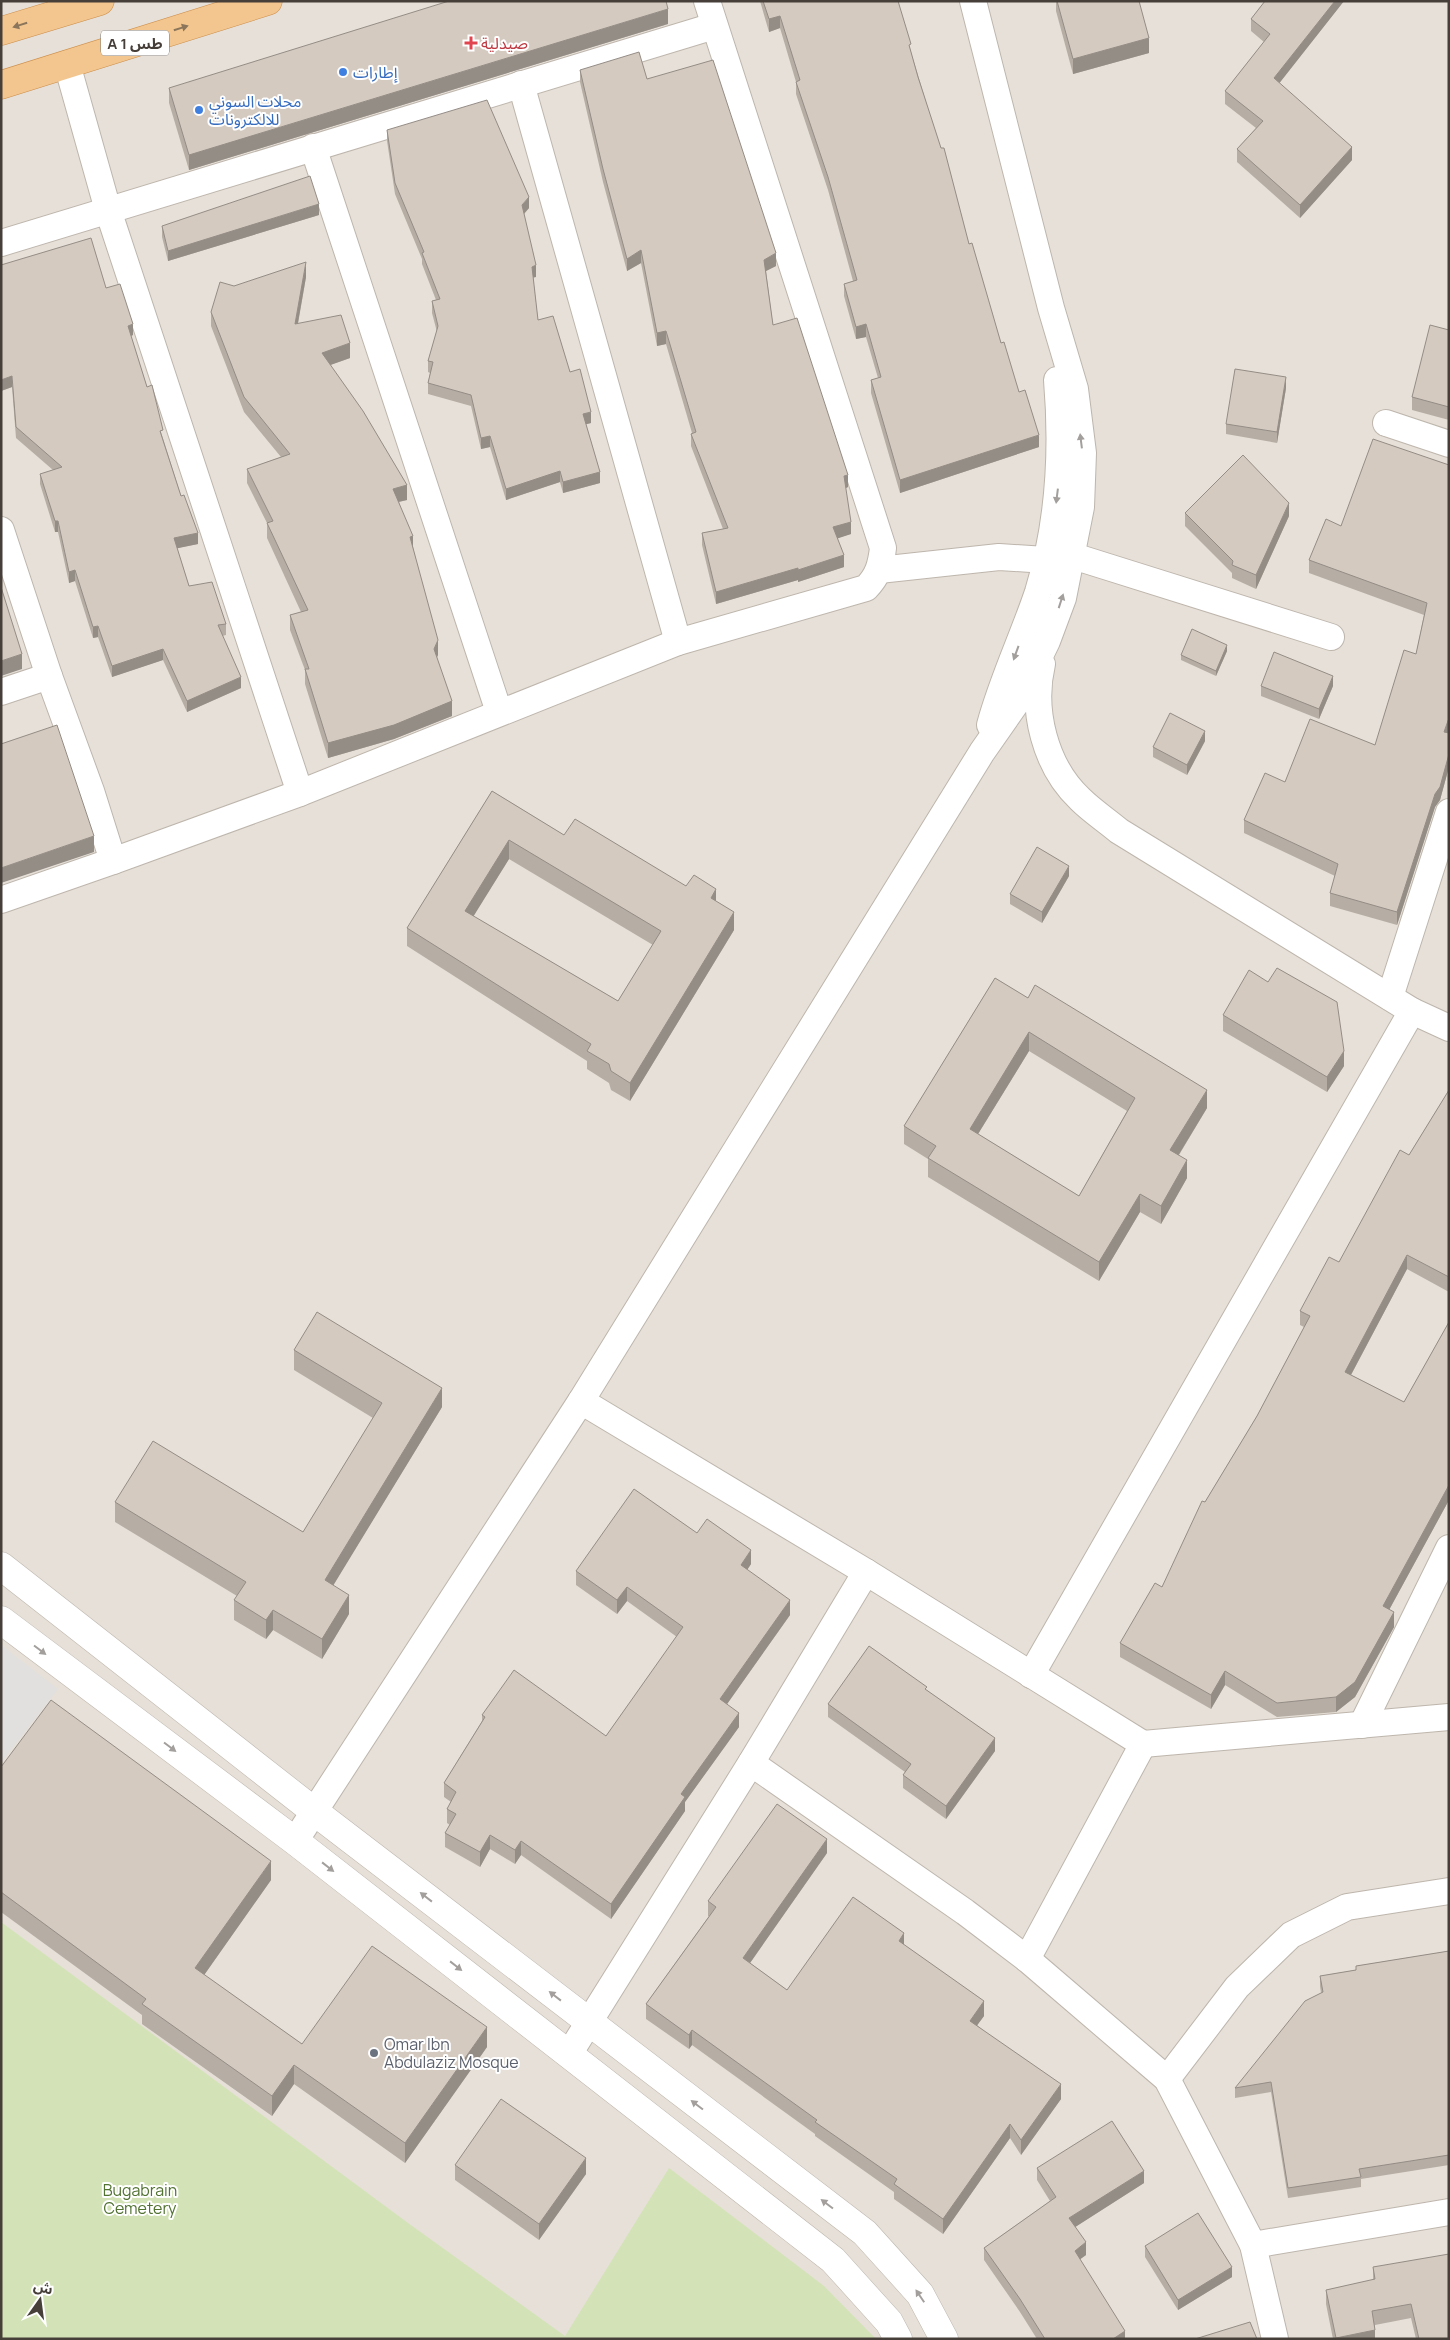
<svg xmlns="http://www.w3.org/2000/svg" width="1450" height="2340" font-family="Manrope,'Noto Sans Arabic',sans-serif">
	<rect width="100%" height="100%" fill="#f3efea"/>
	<!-- residential -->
	<rect fill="#e6e0d8" x="1" y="1" width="1448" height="2338"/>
	<!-- green -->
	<path fill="#d4e3b7" d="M1 1922 408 2223 565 2336 669 2168 824 2286 876 2339H1Z"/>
	<!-- parking -->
	<path fill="#e2e0de" d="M1 1645 58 1689 1 1763Z"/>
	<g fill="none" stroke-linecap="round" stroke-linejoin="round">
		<defs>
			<g id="minor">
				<path d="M67 64 108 210 300 793"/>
				<path d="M521 84 678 642"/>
				<path d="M313 147 499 712"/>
				<path d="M1 243 714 26"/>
				<path d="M1386 423 1449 444"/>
				<path d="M1 530 49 676 91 791 113 861 1 900"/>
				<path d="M1073 556 1331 637"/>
				<path d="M879 570 999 557 1046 560"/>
				<path d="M1042 664C1031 710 1045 766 1080 799 1092 811 1106 820 1119 831L1412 1011 1449 1028"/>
				<path d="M1 692 49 676"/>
				<path d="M990 725C1002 680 1023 637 1038 592 1059 523 1063 451 1057 380"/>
				<path d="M113 861 300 793 678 642 866 588C878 576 881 565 883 548L707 1"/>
				<path d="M1390 997 1449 812"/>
				<path d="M581 1401 866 1572 1143 1744 1027 1959"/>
				<path d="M1031 1675 1412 1011"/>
				<path d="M1362 1725 1449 1548"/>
				<path d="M1143 1744 1449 1717"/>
				<path d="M751 1763 965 1912 1027 1959 1167 2079 1253 2245 1275 2339"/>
				<path d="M295 1841 581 1401 982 752 1019 699 1047 641 1063 598 1081 507 1083 453 1075 389 1051 308 973 1"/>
				<path d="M569 2054 751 1763 866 1572"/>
				<path d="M1167 2079 1237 1987 1291 1935 1347 1907 1449 1891"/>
				<path d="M1253 2245 1449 2212"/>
			</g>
			<g id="tertiary">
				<path d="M1 1566 315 1812 865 2233 920 2294 944 2339"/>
				<path d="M1 1620 295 1841 833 2260 889 2322 898 2339"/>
			</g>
			<g id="trunk">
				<path d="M1 31 100 1"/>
				<path d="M1 85 268 1"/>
			</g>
		</defs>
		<!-- minor casing -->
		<use href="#minor" stroke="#beb6ad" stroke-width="28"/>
		<!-- tertiary casing -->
		<use href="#tertiary" stroke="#beb6ad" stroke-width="29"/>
		<!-- trunk casing -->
		<use href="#trunk" stroke="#cd8d4a" stroke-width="29"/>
		<!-- minor -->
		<use href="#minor" stroke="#fff" stroke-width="26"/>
		<!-- tertiary -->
		<use href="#tertiary" stroke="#fff" stroke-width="28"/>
		<!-- trunk -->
		<use href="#trunk" stroke="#f2c68e" stroke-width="28"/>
	</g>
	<!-- wall -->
	<g fill="#b6aea5" fill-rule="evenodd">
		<path d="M760 1H898L911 52 969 244 1001 343 1039 447 900 493 871 393V380L878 378 866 337 856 339 844 296V284L853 281 828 190 796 94V82L780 28 769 32Z"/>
		<path d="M1056 1H1139L1149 53 1073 74 1056 11Z"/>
		<path d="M1265 1H1344L1279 83 1352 160 1300 218 1237 162V149L1256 128 1225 104V91L1264 42 1251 31V19Z"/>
		<path d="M668 24 189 170 169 103V88Z"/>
		<path d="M580 70 647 79 776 266 766 271 773 325 848 487 845 488 851 534 837 538 844 567 798 582V580L716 604 702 545V533L723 529 691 446V434L692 433 666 344 657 346 641 263 627 271 603 182 580 82Z"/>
		<path d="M387 130 529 208 524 214 536 277H533L538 320 570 372 591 423 586 424 600 483 563 493 560 482 506 500 490 447 481 449 471 406 428 394V383L430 373 428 372V361L437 332 432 313V301L436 300 422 264V259L395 194 387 141Z"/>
		<path d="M319 215 168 261 162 237V226Z"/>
		<path d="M306 277 298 324 350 358 330 365 407 500 399 502 413 547 438 655 437 657 452 716 394 739 328 758 305 684V670L290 630V615L301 612 267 538V523L247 483V469L281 457 244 412 211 326V312L234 286Z"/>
		<path d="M106 288 133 335 131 336 181 496 198 544 177 548 189 586 226 624V635L222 636 241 688 187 712 163 660 112 677 98 637 93 638 75 581 69 583 58 532H55L40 484V474L53 470 16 438 12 387 1 391Z"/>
		<path d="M1449 330V420L1412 410V397Z"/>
		<path d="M1286 388 1277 443 1226 434V424Z"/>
		<path d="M1449 465 1448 733H1449V767L1440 800 1435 807 1397 925 1330 906V893L1335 876 1244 833V820L1285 782 1375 745 1416 654 1424 615 1309 573V560L1341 526Z"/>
		<path d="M1185 513 1289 516 1256 589 1232 578V573L1185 526Z"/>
		<path d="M1227 651 1216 676 1181 660V655Z"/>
		<path d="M1261 686H1333L1319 719 1261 696Z"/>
		<path d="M1205 741 1187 775 1153 757V747Z"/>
		<path d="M492 791 564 835 686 886 716 901 734 930 630 1101 611 1090 609 1083 587 1069V1061L407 946V928ZM509 859 653 945 618 1001 473 916Z"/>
		<path d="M1069 876 1042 923 1010 904V894Z"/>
		<path d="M995 978 1207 1108 1179 1155 1187 1178 1161 1224 1140 1212 1099 1281 928 1177V1159L904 1144V1126ZM1029 1051 1127 1111 1079 1196 978 1134Z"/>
		<path d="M1223 1015 1344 1066 1327 1092 1223 1031Z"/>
		<path d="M1449 1090V1292L1407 1269 1351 1375 1404 1402 1449 1322V1500L1389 1610 1394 1627 1355 1697 1336 1712 1277 1717 1225 1685 1211 1709 1120 1657V1643L1162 1587 1205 1502 1257 1416 1304 1327 1300 1325V1311L1339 1262 1409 1155Z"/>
		<path d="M294 1350 442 1407 333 1585 349 1614 322 1659 273 1630 266 1639 234 1620V1600L237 1596 115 1522V1502L303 1532 373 1418 294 1370Z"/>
		<path d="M697 1533 751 1564 747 1570 790 1615 727 1704 739 1727 685 1802V1811L611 1919 521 1855 515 1864 490 1849 480 1867 445 1847V1833L450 1825 447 1823V1809L451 1802 444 1797V1783L482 1721V1715L606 1736 677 1637 627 1601 617 1614 576 1585V1571Z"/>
		<path d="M927 1690 995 1751 946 1819 903 1788V1775L905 1772 828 1717V1704Z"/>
		<path d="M1 1767 271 1880 204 1975 302 2044 487 2047 405 2163 294 2084 272 2116 142 2024V2015L1 1912Z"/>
		<path d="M827 1853 750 1963 787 1990 904 1945 984 2016 977 2025 1061 2099 1021 2155 1010 2138 943 2234 894 2199V2192L815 2136V2134L692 2045 689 2049 646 2019V2004L709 1916H708V1901Z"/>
		<path d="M1449 1951V2165L1361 2179V2187L1288 2198 1271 2092 1235 2098V2088L1321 1993 1320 1986V1976L1356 1970V1966Z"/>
		<path d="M455 2165 586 2174 539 2240 455 2180Z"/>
		<path d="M1037 2168 1144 2183 1075 2227 1086 2255 1080 2259 1125 2339H1037L1020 2312 984 2260V2248L1050 2201 1037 2180Z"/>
		<path d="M1145 2246 1232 2277 1178 2310 1145 2257Z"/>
		<path d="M1373 2267 1449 2339H1416L1411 2318 1375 2325V2339H1333L1326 2304V2290L1373 2280Z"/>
	</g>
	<!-- shaded-wall -->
	<g fill="#948d86">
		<path d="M1335 1H1344L1274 90V78Z"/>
		<path d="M668 9V24L189 170V155Z"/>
		<path d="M780 16V28L769 32V19Z"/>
		<path d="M1149 38V53L1073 74V59Z"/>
		<path d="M1352 147V160L1300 218V205Z"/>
		<path d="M529 197V208L522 216V205Z"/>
		<path d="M319 204V215L168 261V251Z"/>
		<path d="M641 250V263L627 271V259Z"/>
		<path d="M776 253V266L764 272V260Z"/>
		<path d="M306 262V277L295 339V324Z"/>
		<path d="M536 265V277L532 278V267Z"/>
		<path d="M133 324V335L128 337V326Z"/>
		<path d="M866 324V337L856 339V327Z"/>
		<path d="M666 331V344L657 346V333Z"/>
		<path d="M350 343V358L322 368V353Z"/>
		<path d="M12 376V387L1 391V380Z"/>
		<path d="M1286 377V388L1277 443V432Z"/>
		<path d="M591 412V423L583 425V414Z"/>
		<path d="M1039 435V447L900 493V480Z"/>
		<path d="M490 436V447L481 449V438Z"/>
		<path d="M560 471V482L506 500V489Z"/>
		<path d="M600 472V483L563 493V482Z"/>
		<path d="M848 475V487L844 489V476Z"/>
		<path d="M407 485V500L393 503V489Z"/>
		<path d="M1289 503V516L1256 589V575Z"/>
		<rect x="55" y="521" width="3" height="11"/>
		<path d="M851 522V534L833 540V527Z"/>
		<path d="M198 533V544L174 549V538Z"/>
		<path d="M413 536V551L410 537Z"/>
		<path d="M844 555V567L798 582V570Z"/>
		<path d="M798 568V580L716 604V592Z"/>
		<path d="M75 570V581L69 583V572Z"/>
		<path d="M98 626V637L93 638V627Z"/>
		<path d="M438 640V655L434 663V649Z"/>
		<path d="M1227 645V651L1216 676V671Z"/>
		<path d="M163 649V660L112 677V666Z"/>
		<path d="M22 654V669L1 676V661Z"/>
		<path d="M1333 676V686L1319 719V709Z"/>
		<path d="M241 677V688L187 712V701Z"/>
		<path d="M452 701V716L394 739 328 758V743Z"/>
		<path d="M1449 718V731L1444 745V732Z"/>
		<path d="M1205 731V741L1187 775V765Z"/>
		<path d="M1449 754V767L1440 800 1435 807 1397 925V912L1435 794Z"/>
		<path d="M94 836V852L1 883V868Z"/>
		<path d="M509 840V859L465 930V911Z"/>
		<path d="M1069 866V876L1042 923V912Z"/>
		<path d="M716 889V907L711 898Z"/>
		<path d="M734 912V930L630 1101V1083Z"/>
		<path d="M1029 1032V1051L970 1147V1129Z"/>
		<path d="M1344 1051V1066L1327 1092V1077Z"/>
		<path d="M1207 1090V1108L1170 1169V1150Z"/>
		<path d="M1187 1160V1178L1161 1224V1206Z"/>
		<path d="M1140 1194V1212L1099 1281V1262Z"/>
		<path d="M1407 1255V1269L1345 1386V1372Z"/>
		<path d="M442 1388V1407L325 1599V1580Z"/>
		<path d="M1449 1485V1500L1383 1621V1606Z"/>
		<path d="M751 1550V1564L741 1579V1565Z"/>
		<path d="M627 1587V1601L617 1614V1600Z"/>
		<path d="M349 1595V1614L322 1659V1639Z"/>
		<path d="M790 1600V1615L720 1714V1699Z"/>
		<path d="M273 1610V1630L266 1639V1620Z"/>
		<path d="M1394 1612V1627L1355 1697 1336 1712V1697Z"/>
		<path d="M1225 1671V1685L1211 1709V1695Z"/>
		<path d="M739 1713V1727L685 1802V1811L611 1919V1904L681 1794Z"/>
		<path d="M995 1738V1751L946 1819V1806Z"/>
		<path d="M490 1835V1849L480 1867V1852Z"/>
		<path d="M827 1839V1853L743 1973V1958Z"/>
		<path d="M521 1841V1855L515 1864V1850Z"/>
		<path d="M271 1861V1880L195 1988V1968Z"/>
		<path d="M904 1933V1948L899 1941Z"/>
		<path d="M984 2001V2016L970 2035V2021Z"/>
		<path d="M487 2027V2047L405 2163V2143Z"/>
		<path d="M692 2030V2045L689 2049V2035Z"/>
		<path d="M294 2065V2084L272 2116V2096Z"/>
		<path d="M1061 2084V2099L1021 2155V2140Z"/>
		<path d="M1010 2124V2138L943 2234V2219Z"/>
		<path d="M586 2158V2174L539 2240V2224Z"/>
		<path d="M1144 2171V2183L1069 2231V2218Z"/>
		<path d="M1086 2242V2255L1075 2263V2251Z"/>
		<path d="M1232 2267V2277L1178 2310V2300Z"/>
		<path d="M1375 2330V2339H1336V2338Z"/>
		<path d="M1125 2331V2339H1113Z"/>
	</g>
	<!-- building -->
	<g fill="#d4cac0" stroke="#948d86" fill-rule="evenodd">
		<path d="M449 1H666L668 9 189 155 169 88Z"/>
		<path d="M763 1H898L911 44 909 45 918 77 941 148H944L969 244 972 243 1001 343 1004 342 1019 392 1025 390 1039 435 900 480 871 380 881 377 866 324 856 327 844 284 857 280 828 177 796 82 800 80 780 16 769 19Z"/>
		<path d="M1057 1H1139L1149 38 1073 59Z"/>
		<path d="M1265 1H1335L1274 78 1352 147 1300 205 1237 149 1263 121 1225 91 1270 34 1251 19Z"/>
		<path d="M639 52 647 79 713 60 776 253 764 260 773 325 797 318 848 475 844 476 851 522 833 527 844 555 798 570V568L716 592 702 533 728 528 691 434 696 432 666 331 657 333 641 250 627 259 603 169 580 70Z"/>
		<path d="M487 100 529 197 522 205 536 265 532 267 538 320 553 316 570 372 580 369 591 412 583 414 600 472 563 482 560 471 506 489 490 436 481 438 471 395 428 383 433 362 428 361 438 326 432 301 440 299 422 253 424 252 395 183 387 130Z"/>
		<path d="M310 176 319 204 168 251 162 226Z"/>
		<path d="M91 238 106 288 120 284 133 324 128 326 147 387 152 385 163 430 160 431 181 496 184 495 198 533 174 538 189 586 212 582 226 624 218 625 241 677 187 701 163 649 112 666 98 626 93 627 75 570 69 572 58 521H55L40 474 62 467 16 427 12 376 1 380V265Z"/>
		<path d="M306 262 295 324 341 315 350 343 322 353 363 411 407 485 393 489 413 536 410 537 438 640 434 649 452 701 394 725 328 743 305 669H309L290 615 308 610 267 523 273 521 247 469 290 454 244 397 211 312 220 282 234 286Z"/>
		<path d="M1430 325 1449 330V407L1412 397Z"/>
		<path d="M1235 369 1286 377 1277 432 1226 424Z"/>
		<path d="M1373 439 1449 465V718L1444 732 1449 733V754L1440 787 1435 794 1397 912 1330 893 1338 864 1244 820 1265 773 1285 782 1310 719 1375 745 1404 650 1416 654 1427 603 1309 560 1326 519 1341 526Z"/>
		<path d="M1243 455 1289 503 1256 575 1232 565 1233 561 1185 513Z"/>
		<path d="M1 587 22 654 1 661Z"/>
		<path d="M1192 629 1227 645 1216 671 1181 655Z"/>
		<path d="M1274 652 1333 676 1319 709 1261 686Z"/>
		<path d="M1170 713 1205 731 1187 765 1153 747Z"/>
		<path d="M57 725 94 836 1 868V744Z"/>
		<path d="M492 791 564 835 575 819 686 886 694 875 716 889 711 898 734 912 630 1083 611 1071 609 1064 587 1051 591 1044 407 928ZM509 840 661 931 618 1001 465 911Z"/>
		<path d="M1037 847 1069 866 1042 912 1010 894Z"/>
		<path d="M1277 968 1337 1002 1344 1051 1327 1077 1223 1015 1249 970 1268 982Z"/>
		<path d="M995 978 1028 998 1035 985 1207 1090 1170 1150 1187 1160 1161 1206 1140 1194 1099 1262 928 1158 936 1146 904 1126ZM1029 1032 1135 1098 1079 1196 970 1129Z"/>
		<path d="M1449 1090V1277L1407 1255 1345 1372 1404 1402 1449 1322V1485L1383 1606 1394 1612 1355 1682 1336 1697 1277 1703 1225 1671 1211 1695 1120 1643 1155 1583 1162 1587 1202 1501 1205 1502 1257 1416 1310 1316 1300 1311 1329 1257 1339 1262 1400 1150 1409 1155Z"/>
		<path d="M317 1312 442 1388 325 1580 349 1595 322 1639 273 1610 266 1620 234 1600 246 1582 115 1502 153 1441 303 1532 382 1403 294 1350Z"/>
		<path d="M634 1489 697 1533 707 1519 751 1550 741 1565 790 1600 720 1699 739 1713 681 1794 685 1797 611 1904 521 1841 515 1850 490 1835 480 1852 445 1833 456 1814 447 1809 456 1792 444 1783 485 1717 482 1715 514 1670 606 1736 683 1627 627 1587 617 1600 576 1571Z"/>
		<path d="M869 1646 927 1687 925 1689 995 1738 946 1806 903 1775 911 1764 828 1704Z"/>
		<path d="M51 1700 271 1861 195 1968 302 2044 372 1946 487 2027 405 2143 294 2065 272 2096 142 2004 146 1999 1 1892V1767Z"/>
		<path d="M777 1804 827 1839 743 1958 787 1990 853 1897 904 1933 899 1941 984 2001 970 2021 1061 2084 1021 2140 1010 2124 943 2219 894 2184 897 2179 815 2122 817 2120 692 2030 689 2035 646 2004 716 1907 708 1901Z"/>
		<path d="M1449 1951V2155L1359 2169 1361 2177 1288 2188 1271 2082 1235 2088 1305 2001 1323 1992 1320 1976 1356 1970V1966Z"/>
		<path d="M501 2099 586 2158 539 2224 455 2165Z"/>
		<path d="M1112 2121 1144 2171 1069 2218 1086 2242 1075 2251 1125 2331 1113 2339H1045L1020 2299 984 2248 1056 2197 1037 2168Z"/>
		<path d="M1198 2213 1232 2267 1178 2300 1145 2246Z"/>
		<path d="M1449 2254V2339H1419L1411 2304 1372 2311 1375 2330 1336 2338 1326 2290 1375 2279 1373 2267Z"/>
		<path d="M1250 2322 1257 2339H1195Z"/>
	</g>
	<!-- one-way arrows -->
	<defs><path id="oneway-solid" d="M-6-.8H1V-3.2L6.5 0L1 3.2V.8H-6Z" transform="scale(1.25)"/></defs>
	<g fill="#8b755b">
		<use href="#oneway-solid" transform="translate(20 25) rotate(163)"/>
		<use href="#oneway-solid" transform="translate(181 28) rotate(-17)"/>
	</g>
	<g fill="#a29f9c">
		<use href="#oneway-solid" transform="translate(1081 441) rotate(-97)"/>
		<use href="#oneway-solid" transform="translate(1057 496) rotate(97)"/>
		<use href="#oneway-solid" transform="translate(1061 601) rotate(-72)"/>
		<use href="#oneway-solid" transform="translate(1016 653) rotate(110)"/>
		<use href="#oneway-solid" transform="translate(40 1650) rotate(37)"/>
		<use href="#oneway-solid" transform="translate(170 1747) rotate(37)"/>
		<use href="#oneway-solid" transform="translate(328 1867) rotate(38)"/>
		<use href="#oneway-solid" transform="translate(426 1897) rotate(-142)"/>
		<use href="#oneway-solid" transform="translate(456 1966) rotate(38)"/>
		<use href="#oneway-solid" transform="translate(555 1996) rotate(-142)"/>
		<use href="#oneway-solid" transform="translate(697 2105) rotate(-143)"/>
		<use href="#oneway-solid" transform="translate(827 2204) rotate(-143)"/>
		<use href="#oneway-solid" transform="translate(920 2296) rotate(-124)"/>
	</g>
	<!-- markers -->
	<path fill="#e0444e" stroke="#fff" stroke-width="2" d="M468.5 35.5h5v5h5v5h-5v5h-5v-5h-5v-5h5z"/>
	<g fill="#3f7fe0" stroke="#fff" stroke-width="2">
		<circle cx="343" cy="72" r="5"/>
		<circle cx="199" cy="110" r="5"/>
	</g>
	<circle fill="#6b7280" stroke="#fff" stroke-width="2" cx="374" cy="2053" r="5"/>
	<g text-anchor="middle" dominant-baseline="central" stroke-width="4" stroke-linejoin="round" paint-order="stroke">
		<!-- shield labels -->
		<rect fill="#fff" stroke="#7e7974" stroke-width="1" x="101" y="30.5" width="68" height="25" rx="4"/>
		<g font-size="15" font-weight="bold" fill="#463f39">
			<text x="135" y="43">A 1 طس</text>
		</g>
		<!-- health labels -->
		<g font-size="16" fill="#be3a42" stroke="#fff" text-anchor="start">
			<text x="481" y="43">صيدلية</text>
		</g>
		<!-- shop labels -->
		<g font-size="16" fill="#366cbe" stroke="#fff" text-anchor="start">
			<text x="353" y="72">إطارات</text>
			<text x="209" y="101">محلات السوني<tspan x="209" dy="18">للالكترونات</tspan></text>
		</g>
		<!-- worship labels -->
		<g font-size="16" fill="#5b616d" stroke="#fff" text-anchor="start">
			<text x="384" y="2044">Omar Ibn<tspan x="384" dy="18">Abdulaziz Mosque</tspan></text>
		</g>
		<!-- park labels -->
		<g font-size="16" fill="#527232" stroke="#fff">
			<text x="140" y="2190">Bugabrain<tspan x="140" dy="18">Cemetery</tspan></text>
		</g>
	</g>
	<!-- border -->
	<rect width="1450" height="2340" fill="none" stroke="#463f39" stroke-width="5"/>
	<!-- north arrow -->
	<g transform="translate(40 2300) rotate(14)" stroke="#ffffff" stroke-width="4" paint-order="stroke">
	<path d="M0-4L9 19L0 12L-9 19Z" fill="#463f39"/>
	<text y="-8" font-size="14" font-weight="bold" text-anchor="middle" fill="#463f39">ش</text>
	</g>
</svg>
